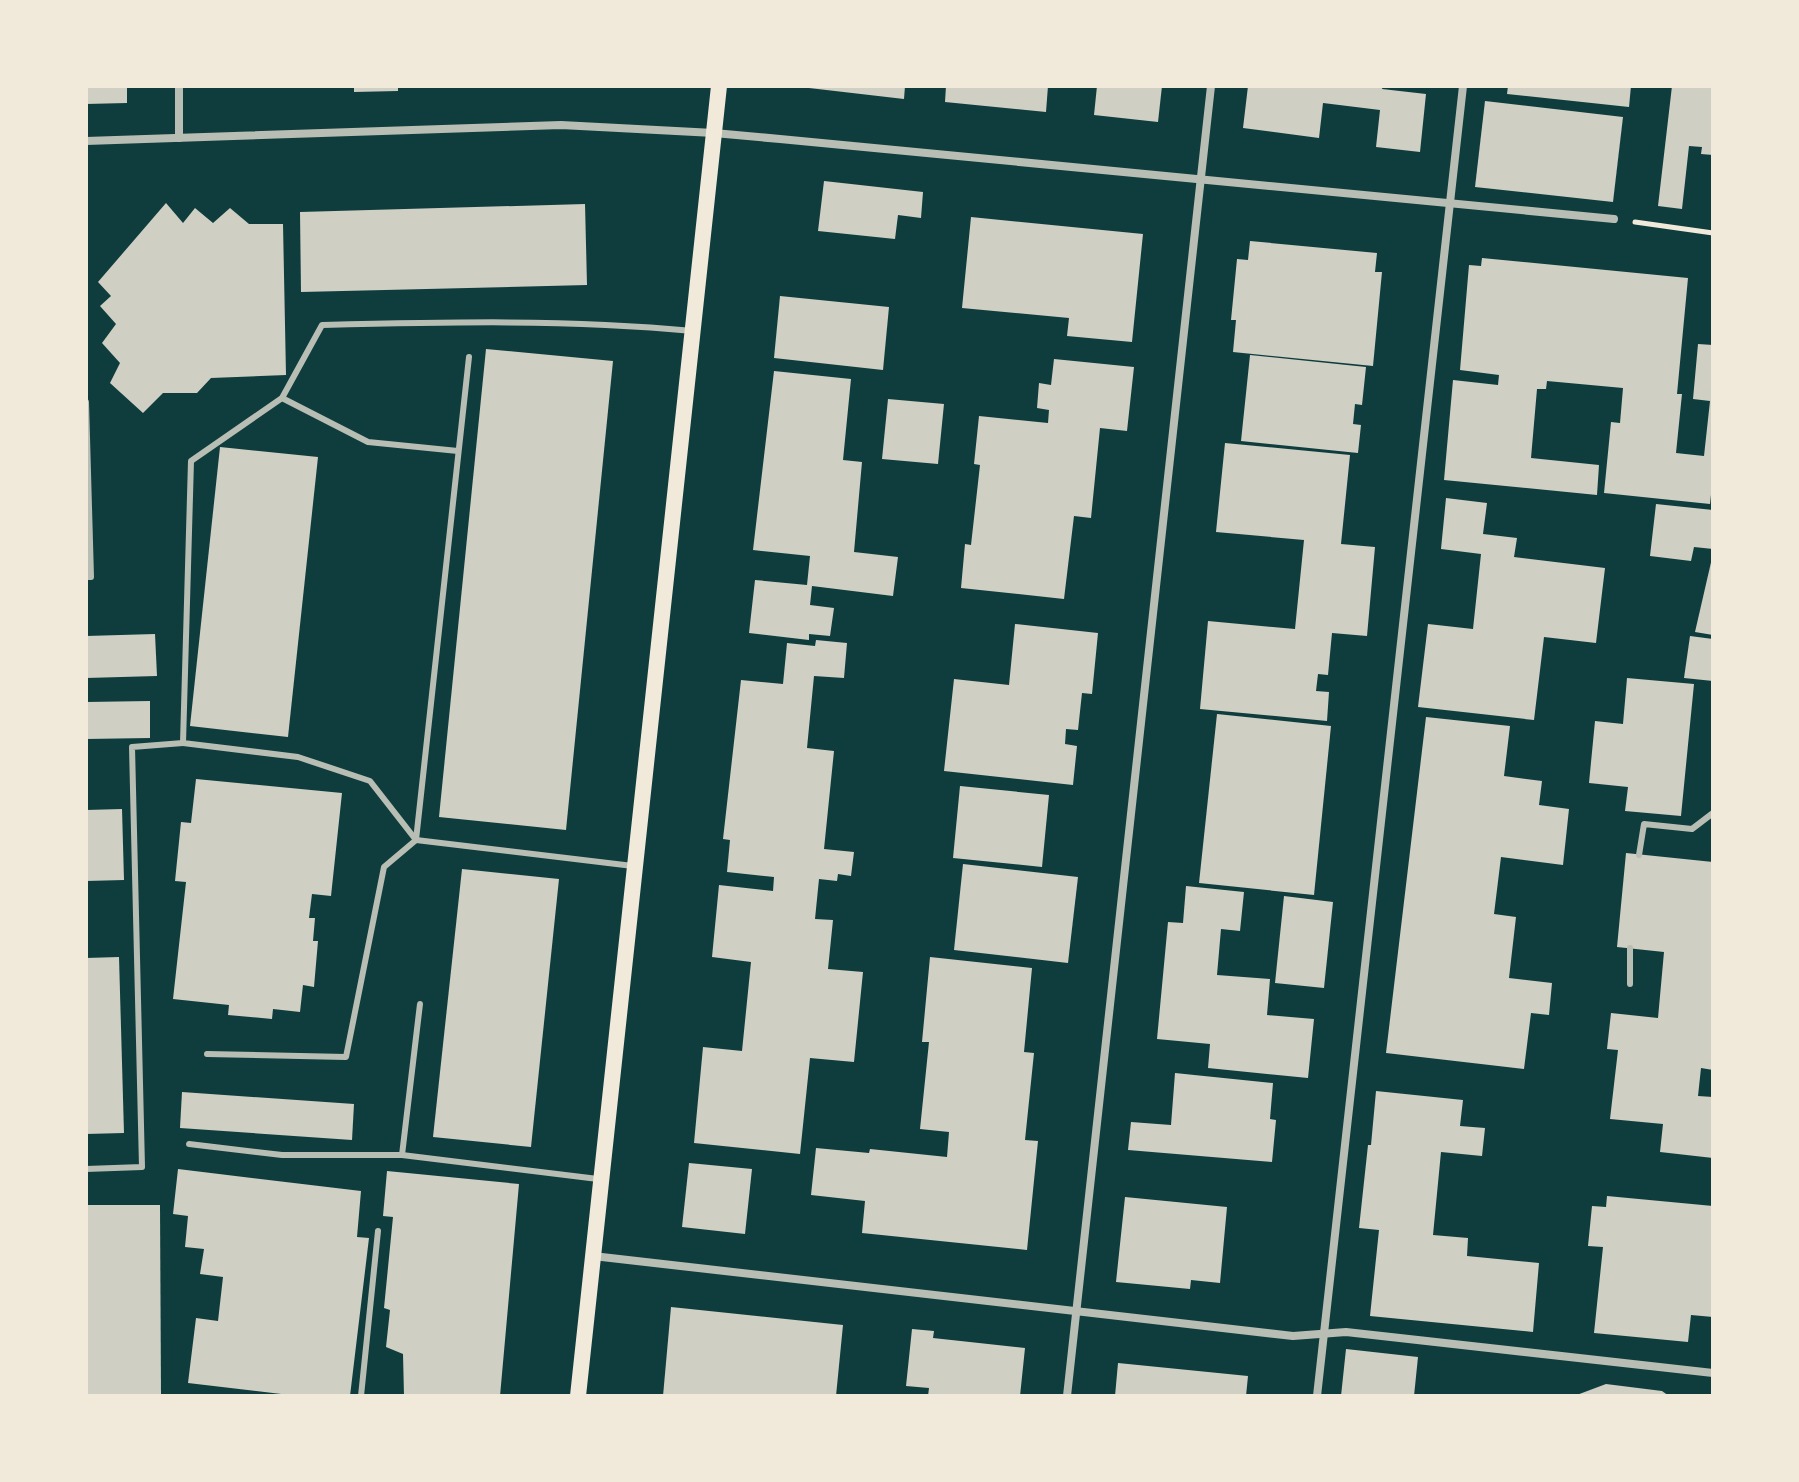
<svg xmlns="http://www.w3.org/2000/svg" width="1799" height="1482" font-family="'Source Serif 4',serif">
	<rect width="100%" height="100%" fill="#0f3d3e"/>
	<!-- building -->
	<g fill="#cfcfc3">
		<path d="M86 86H127V103L86 104Z"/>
		<path d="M354 86H398V91L354 92Z"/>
		<path d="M809 86H905L904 99 809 88Z"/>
		<path d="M946 86H1048L1046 112 945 102Z"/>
		<path d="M1097 86H1162L1158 122 1094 115Z"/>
		<path d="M1248 86H1383L1382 89 1426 94 1420 152 1376 147 1380 110 1323 103 1319 138 1243 128Z"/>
		<path d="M1508 86H1631L1629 107 1507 94Z"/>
		<path d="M1672 86H1713V155L1701 154 1702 147 1689 146 1682 209 1658 206Z"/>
		<path d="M1485 101 1623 117 1613 202 1475 187Z"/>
		<path d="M824 181 923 192 921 218 898 215 895 239 818 231Z"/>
		<path d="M166 203 183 223 195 208 213 223 230 208 249 224H283L286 375 211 378 197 393H163L143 413 110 383 120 363 102 343 116 324 100 306 111 296 98 282Z"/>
		<path d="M585 204 587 285 301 292 300 212Z"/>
		<path d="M971 217 1143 234 1132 342 1067 336 1069 318 962 308Z"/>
		<path d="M1250 241 1377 253 1375 272H1382L1373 366 1233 352 1236 320H1231L1237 259 1248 260Z"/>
		<path d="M1482 258 1688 278 1677 394H1682L1676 453 1704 456 1710 401 1693 399 1698 344 1713 345V476L1710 504 1604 493 1611 422 1620 423 1623 388 1547 381 1546 389H1537L1531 458 1599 465 1597 495 1444 480 1453 380 1498 385 1499 375 1460 370 1469 265 1481 266Z"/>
		<path d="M780 296 889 307 883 370 774 358Z"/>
		<path d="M486 349 613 361 566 830 439 817Z"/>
		<path d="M1250 355 1366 367 1362 405 1355 404 1353 424 1361 425 1358 453 1241 441Z"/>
		<path d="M1054 359 1134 367 1127 431 1100 428 1091 518 1074 516 1064 599 961 588 965 544 971 545 980 465 974 464 979 416 1048 423 1049 410 1037 408 1039 383 1051 385Z"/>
		<path d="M774 371 851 379 843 460 862 462 854 552 898 557 893 596 812 586 810 605 834 608 830 636 809 634V640L749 633 755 580 807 585 810 556 753 550Z"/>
		<path d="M888 399 944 404 938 464 882 459Z"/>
		<path d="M1225 443 1350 455 1341 544 1375 547 1367 636 1332 633 1328 675 1318 674 1316 691 1329 692 1327 721 1200 709 1208 621 1295 629 1304 540 1216 532Z"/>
		<path d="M220 447 318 457 288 737 190 726Z"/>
		<path d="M1446 498 1487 503 1483 534 1517 538 1514 557 1605 568 1596 643 1544 637 1534 720 1418 707 1428 624 1473 629 1481 554 1441 549Z"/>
		<path d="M1656 504 1713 510V549L1694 547 1691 561 1650 556Z"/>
		<path d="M1712 558H1713V635L1695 632Z"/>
		<path d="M1015 624 1098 633 1092 694 1082 693 1078 730 1066 729 1065 744 1077 746 1073 785 944 771 954 679 1009 685Z"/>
		<path d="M155 634 157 676 86 678V636Z"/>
		<path d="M1690 636 1713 639V681L1684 678Z"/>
		<path d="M816 640 847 643 844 678 814 676 807 748 834 751 824 849 854 852 851 876 838 874 837 881 819 879 815 919 833 920 828 969 863 972 854 1062 810 1058 800 1154 694 1143 703 1047 742 1051 751 962 712 957 719 885 773 891 774 877 727 872 730 840 723 839 741 680 783 684 787 643 815 646Z"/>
		<path d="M1627 678 1694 684 1681 816 1625 811 1628 787 1589 783 1595 721 1623 724Z"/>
		<path d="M150 701V738L86 739V702Z"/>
		<path d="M1217 714 1331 726 1314 895 1199 883Z"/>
		<path d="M1426 717 1510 726 1504 776 1542 781 1539 805 1569 809 1563 865 1501 857 1494 914 1516 917 1509 978 1552 983 1549 1015 1531 1013 1524 1069 1386 1053Z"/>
		<path d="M196 779 342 793 331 896 312 894 309 918H315L313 941H318L314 987 303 985 300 1012 273 1009 272 1019 228 1015 229 1005 173 999 186 882 175 881 181 822 191 823Z"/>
		<path d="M960 786 1049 795 1042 867 953 858Z"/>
		<path d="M122 809 124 880 86 881V810Z"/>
		<path d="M1626 853 1713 862V1070L1701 1068 1698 1096 1713 1097V1158L1660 1152 1663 1124 1610 1119 1618 1050 1607 1049 1611 1013 1658 1018 1664 952 1617 947Z"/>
		<path d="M963 864 1078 877 1068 963 954 950Z"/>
		<path d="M462 869 559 879 531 1147 433 1137Z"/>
		<path d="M1186 886 1244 892 1240 931 1221 929 1217 975 1270 979 1267 1015 1314 1019 1308 1078 1208 1068 1210 1044 1157 1039 1168 922 1183 923Z"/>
		<path d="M1284 896 1333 902 1324 988 1275 983Z"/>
		<path d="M119 957 124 1133 86 1134V958Z"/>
		<path d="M930 957 1032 968 1024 1052 1034 1053 1025 1140 1038 1141 1027 1250 862 1233 865 1201 811 1195 816 1148 869 1153 870 1149 947 1157 949 1132 920 1129 929 1042H922Z"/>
		<path d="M1175 1073 1273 1083 1270 1119 1276 1120 1272 1162 1128 1150 1131 1122 1171 1125Z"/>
		<path d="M1376 1091 1463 1100 1460 1126 1485 1128 1482 1156 1441 1152 1433 1235 1468 1238 1467 1256 1539 1263 1533 1332 1370 1316 1379 1230 1359 1228 1368 1145H1371Z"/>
		<path d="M182 1092 354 1104 352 1140 180 1128Z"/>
		<path d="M689 1163 752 1169 745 1234 682 1227Z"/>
		<path d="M178 1169 361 1191 357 1237 369 1238 350 1396H298L188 1383 196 1318 218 1321 223 1277 200 1274 204 1249 185 1247 188 1216 173 1214Z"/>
		<path d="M387 1171 519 1184 500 1396H404L403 1354 386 1347 390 1310 384 1308 393 1217 383 1216Z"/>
		<path d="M1607 1196 1713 1206V1317L1691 1315 1688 1342 1594 1333 1603 1247 1588 1246 1592 1206 1606 1207Z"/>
		<path d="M1125 1197 1227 1207 1220 1283 1191 1280 1190 1289 1116 1282Z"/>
		<path d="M86 1205H160L161 1396H86Z"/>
		<path d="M671 1307 843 1325 836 1396H663Z"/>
		<path d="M912 1329 934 1331 933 1338 1025 1348 1020 1396H928L929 1388 906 1386Z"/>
		<path d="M1346 1349 1418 1357 1414 1396H1341Z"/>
		<path d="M1118 1363 1248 1376 1246 1396H1115Z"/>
		<path d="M1606 1384 1662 1391 1669 1396H1574Z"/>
	</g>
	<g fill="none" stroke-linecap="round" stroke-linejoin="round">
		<!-- path -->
		<path stroke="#f1e9da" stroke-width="5" d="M1635 222 1713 233"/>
		<!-- service -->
		<g stroke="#b8beb3" stroke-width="6">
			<path d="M282 398 368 442 458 451"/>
			<path d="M86 402 91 577H86"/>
			<path d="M1639 855 1644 824 1692 829 1713 813"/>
			<path d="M633 866 416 840 370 781 298 757 183 743 191 461 282 398 322 325C446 322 569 319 693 331"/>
			<path d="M1630 948V984"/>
			<path d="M207 1054 346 1057 384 867 416 840 469 357"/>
			<path d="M189 1144 282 1155H402L598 1179"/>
			<path d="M402 1155 420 1004"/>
			<path d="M86 1169 142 1167 132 747 183 743"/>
			<path d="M361 1396 378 1231"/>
		</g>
		<!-- minor -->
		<g stroke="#b8beb3" stroke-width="8">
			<path d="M179 86V138"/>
			<path d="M86 141 561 125 714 133 780 139 1614 219"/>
			<path d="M593 1256 1293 1336 1346 1332 1713 1373"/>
			<path d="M1067 1396 1211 86"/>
			<path d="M1317 1396 1463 86"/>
		</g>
		<!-- secondary -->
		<path stroke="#f1e9da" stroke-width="16" d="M578 1396 719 86"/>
	</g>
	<!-- border -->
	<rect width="1799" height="1482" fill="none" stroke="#f1e9da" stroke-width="176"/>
</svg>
